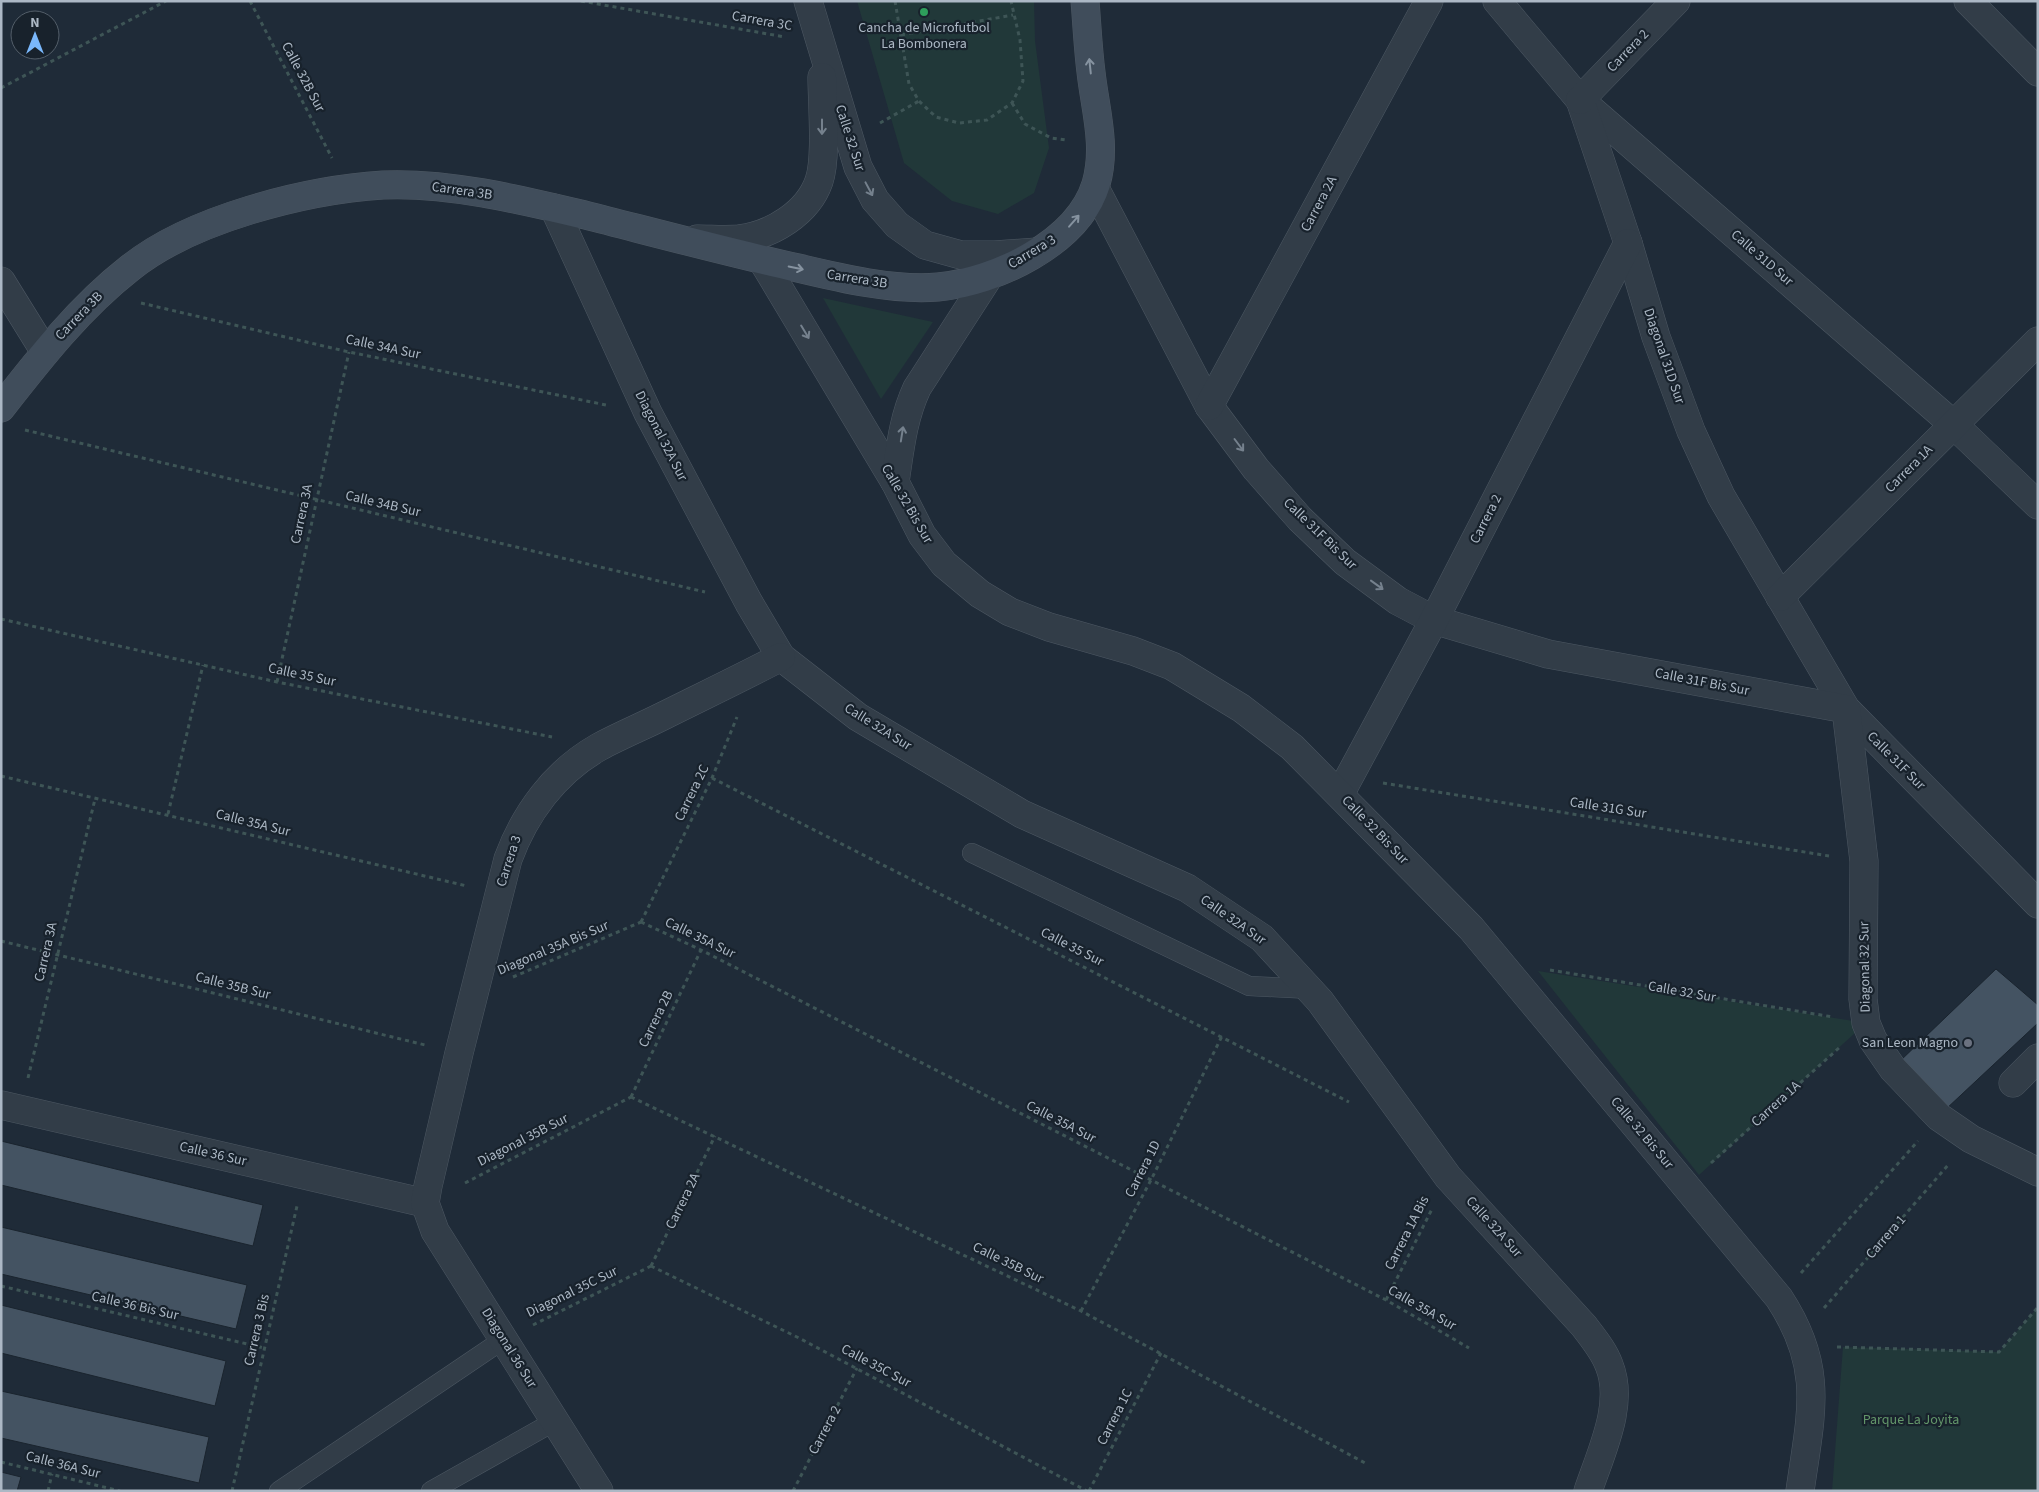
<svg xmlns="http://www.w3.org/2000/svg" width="2039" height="1492" font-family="'Source Sans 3',sans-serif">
	<rect width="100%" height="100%" fill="#1f2b38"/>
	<!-- green -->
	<g fill="#213839">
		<path d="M857 1H1034L1035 41 1049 148 1034 193 998 214 952 201 904 163Z"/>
		<path d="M823 298 933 322 881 399Z"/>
		<path d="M1538 971 1866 1023 1699 1175Z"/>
		<path d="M2038 1307V1491H1832L1843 1347 1999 1352Z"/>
	</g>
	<!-- building -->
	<g fill="#445362" stroke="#1a242e">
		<path d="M1996 969 2038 1005V1023L1945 1110 1899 1062Z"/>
		<path d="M1 1141 263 1205 253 1246 1 1185Z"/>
		<path d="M1 1227 247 1285 236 1329 1 1274Z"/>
		<path d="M1 1305 226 1361 215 1406 1 1353Z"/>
		<path d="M1 1391 209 1437 199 1483 1 1438Z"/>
		<path d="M1 1472 21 1477 17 1491H1Z"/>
	</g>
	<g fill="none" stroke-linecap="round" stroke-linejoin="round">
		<defs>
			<g id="service">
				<path d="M972 853 1249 986 1310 989"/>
				<path d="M279 1491 504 1339"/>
				<path d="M431 1491 555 1421"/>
			</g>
			<g id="minor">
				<path d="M1497 1 1580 100 1954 425 2038 505"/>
				<path d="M1968 1 2038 72"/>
				<path d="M1580 100 1628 243 1656 337 1691 431 1721 496 1846 709 2038 904"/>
				<path d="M1580 100 1676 1"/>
				<path d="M1095 188 1209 406 1256 469 1300 519 1345 562 1398 601 1434 620 1548 654 1846 709 1864 861 1863 999 1866 1023 1873 1040 1893 1069 1939 1117 1971 1139 2038 1172"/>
				<path d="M554 208 648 413 749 603 781 657 858 717 1022 814 1187 888 1262 938 1320 1001 1448 1177 1584 1326C1593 1338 1604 1351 1609 1365 1625 1404 1601 1452 1588 1491"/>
				<path d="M1 281 45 352"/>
				<path d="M1209 406 1429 1"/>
				<path d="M1780 597 2038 341"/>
				<path d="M1340 794 1434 620 1628 243"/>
				<path d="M2013 1083 2038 1058"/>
				<path d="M1 1105 425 1203"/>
				<path d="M599 1491 435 1231 425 1203 428 1186 459 1053 508 859C525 813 555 772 599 747 619 736 641 727 661 717 701 697 741 678 781 657"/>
			</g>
			<g id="tertiary">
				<path d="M808 1 858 167 875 200 897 225 925 245 961 255H995L1037 252"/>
				<path d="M697 239C711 239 726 240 739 239 772 235 808 213 819 181 827 158 822 103 822 77"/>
				<path d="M762 260 895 482 922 535 944 564 980 594 1010 612 1049 627 1133 651 1172 666 1241 708 1292 747 1471 928 1779 1298C1825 1368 1811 1413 1800 1491"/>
				<path d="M895 482C900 449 903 418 917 388L990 275"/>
			</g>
			<path id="secondary" d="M1 408C40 358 80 307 130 268 191 219 305 190 383 185 448 182 522 200 585 215 656 233 727 252 798 268 840 278 895 291 938 287 995 282 1078 243 1096 184 1107 146 1095 109 1091 72 1088 48 1087 25 1085 1"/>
		</defs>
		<!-- service casing -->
		<use href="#service" stroke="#4d5863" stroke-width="20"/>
		<!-- minor casing -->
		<use href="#minor" stroke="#4d5863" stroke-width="29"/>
		<!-- tertiary casing -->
		<use href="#tertiary" stroke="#4d5863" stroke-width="29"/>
		<!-- secondary casing -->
		<use href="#secondary" stroke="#4d5863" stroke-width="29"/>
		<!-- path -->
		<g stroke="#3e5556" stroke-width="3" stroke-dasharray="4 4" stroke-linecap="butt">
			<path d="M250 1 332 158"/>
			<path d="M581 1 785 37"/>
			<path d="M895 1 909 84 919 101 936 117 959 123 987 120 1012 103 1023 81 1020 40 1011 1"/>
			<path d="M901 35 1013 15"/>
			<path d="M1 88 166 1"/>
			<path d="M1012 103 1025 124 1051 138 1066 140"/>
			<path d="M880 123 919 101"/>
			<path d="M141 303 349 352 606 405"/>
			<path d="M25 430 705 592"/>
			<path d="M1 619 277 682 552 737"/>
			<path d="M277 682 349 352"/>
			<path d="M1 776 467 886"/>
			<path d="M712 778 1349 1102"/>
			<path d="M1383 783 1829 856"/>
			<path d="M168 814 203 665"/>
			<path d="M641 922 701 950 1386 1300 1469 1348"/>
			<path d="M641 922 712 778 737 717"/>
			<path d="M1 941 425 1045"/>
			<path d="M1550 970 1833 1017"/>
			<path d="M513 977 641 922"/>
			<path d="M28 1078 95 799"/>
			<path d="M631 1097 1081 1311 1367 1464"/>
			<path d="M631 1097 701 950"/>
			<path d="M1711 1163 1840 1047"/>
			<path d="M465 1183 631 1097"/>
			<path d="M651 1266 799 1338 1087 1491"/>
			<path d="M651 1266 715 1136"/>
			<path d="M1801 1273 1918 1141"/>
			<path d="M1 1286 264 1348"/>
			<path d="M1386 1300 1432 1209"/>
			<path d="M1824 1308 1949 1164"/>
			<path d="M1081 1311 1151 1180 1222 1036"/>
			<path d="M533 1325 651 1266"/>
			<path d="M1837 1347 1999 1352 2038 1307"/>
			<path d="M1 1462 120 1491"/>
			<path d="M48 1491 52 1474"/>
			<path d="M232 1491 297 1206"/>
			<path d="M793 1491 857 1368"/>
			<path d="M1089 1491 1161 1353"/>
		</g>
		<!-- service -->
		<use href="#service" stroke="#323d48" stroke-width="19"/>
		<!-- minor -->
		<use href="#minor" stroke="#323d48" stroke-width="28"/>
		<!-- tertiary -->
		<use href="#tertiary" stroke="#323d48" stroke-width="28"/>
		<!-- secondary -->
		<use href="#secondary" stroke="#404d5b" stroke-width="28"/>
	</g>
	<!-- one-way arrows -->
	<defs><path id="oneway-shaft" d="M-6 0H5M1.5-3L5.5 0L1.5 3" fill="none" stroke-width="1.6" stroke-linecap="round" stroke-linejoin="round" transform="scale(1.25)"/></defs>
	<g stroke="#8693a0">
		<use href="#oneway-shaft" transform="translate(1090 66) rotate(-96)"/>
		<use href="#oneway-shaft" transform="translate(1074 221) rotate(-49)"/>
		<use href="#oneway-shaft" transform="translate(796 268) rotate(12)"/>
	</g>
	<g stroke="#75818d">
		<use href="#oneway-shaft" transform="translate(822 127) rotate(90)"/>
		<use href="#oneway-shaft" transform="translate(869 189) rotate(62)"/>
		<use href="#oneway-shaft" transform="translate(805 332) rotate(59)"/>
		<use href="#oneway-shaft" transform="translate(902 434) rotate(-81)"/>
		<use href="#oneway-shaft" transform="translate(1239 445) rotate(53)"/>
		<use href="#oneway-shaft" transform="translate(1377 585) rotate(36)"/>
	</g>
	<!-- markers -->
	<circle fill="#2e9e5b" stroke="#18222c" stroke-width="2" cx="924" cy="12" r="5"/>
	<circle fill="#6b7280" stroke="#18222c" stroke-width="2" cx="1968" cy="1043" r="5"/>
	<g text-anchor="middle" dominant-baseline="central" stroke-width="4.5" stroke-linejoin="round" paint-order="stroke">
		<!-- street labels -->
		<g font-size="14" fill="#acb8c5" stroke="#18222c">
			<text transform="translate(762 21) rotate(10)">Carrera 3C</text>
			<text transform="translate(1628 51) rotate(-46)">Carrera 2</text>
			<text transform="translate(303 77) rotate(62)">Calle 32B Sur</text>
			<text transform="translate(850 138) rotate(72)">Calle 32 Sur</text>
			<text transform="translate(462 191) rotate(8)">Carrera 3B</text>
			<text transform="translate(1319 204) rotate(-62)">Carrera 2A</text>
			<text transform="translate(1032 252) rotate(-31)">Carrera 3</text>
			<text transform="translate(1762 258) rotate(41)">Calle 31D Sur</text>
			<text transform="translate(857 279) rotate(9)">Carrera 3B</text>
			<text transform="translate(79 316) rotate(-46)">Carrera 3B</text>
			<text transform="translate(383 347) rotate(12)">Calle 34A Sur</text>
			<text transform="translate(1664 356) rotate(71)">Diagonal 31D Sur</text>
			<text transform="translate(661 436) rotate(63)">Diagonal 32A Sur</text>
			<text transform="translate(1909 469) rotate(-45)">Carrera 1A</text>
			<text transform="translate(383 504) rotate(13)">Calle 34B Sur</text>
			<text transform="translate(907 504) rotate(60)">Calle 32 Bis Sur</text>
			<text transform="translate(302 514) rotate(-78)">Carrera 3A</text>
			<text transform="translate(1486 519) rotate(-63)">Carrera 2</text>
			<text transform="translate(1320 534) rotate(44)">Calle 31F Bis Sur</text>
			<text transform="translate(302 675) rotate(12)">Calle 35 Sur</text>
			<text transform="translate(1702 682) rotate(11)">Calle 31F Bis Sur</text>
			<text transform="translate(878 727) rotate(32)">Calle 32A Sur</text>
			<text transform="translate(1896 761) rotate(45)">Calle 31F Sur</text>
			<text transform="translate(692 793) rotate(-64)">Carrera 2C</text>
			<text transform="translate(1608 808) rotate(9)">Calle 31G Sur</text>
			<text transform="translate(253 823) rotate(14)">Calle 35A Sur</text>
			<text transform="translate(1375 830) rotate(46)">Calle 32 Bis Sur</text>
			<text transform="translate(509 861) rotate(-72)">Carrera 3</text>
			<text transform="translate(1233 920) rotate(35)">Calle 32A Sur</text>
			<text transform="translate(700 938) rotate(26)">Calle 35A Sur</text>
			<text transform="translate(1072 947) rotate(27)">Calle 35 Sur</text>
			<text transform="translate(553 948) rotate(-23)">Diagonal 35A Bis Sur</text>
			<text transform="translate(46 952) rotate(-77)">Carrera 3A</text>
			<text transform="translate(1865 967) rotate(-91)">Diagonal 32 Sur</text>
			<text transform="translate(233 986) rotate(14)">Calle 35B Sur</text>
			<text transform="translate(1682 992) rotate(10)">Calle 32 Sur</text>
			<text transform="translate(656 1019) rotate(-64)">Carrera 2B</text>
			<text transform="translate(1776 1104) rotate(-42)">Carrera 1A</text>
			<text transform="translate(1061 1122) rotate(27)">Calle 35A Sur</text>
			<text transform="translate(1642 1133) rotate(50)">Calle 32 Bis Sur</text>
			<text transform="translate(523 1140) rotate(-27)">Diagonal 35B Sur</text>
			<text transform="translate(213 1154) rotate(13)">Calle 36 Sur</text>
			<text transform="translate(1143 1169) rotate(-63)">Carrera 1D</text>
			<text transform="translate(683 1201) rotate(-64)">Carrera 2A</text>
			<text transform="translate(1494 1227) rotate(48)">Calle 32A Sur</text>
			<text transform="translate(1407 1233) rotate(-63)">Carrera 1A Bis</text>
			<text transform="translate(1886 1237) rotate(-49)">Carrera 1</text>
			<text transform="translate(1008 1263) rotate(26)">Calle 35B Sur</text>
			<text transform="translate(572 1292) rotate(-26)">Diagonal 35C Sur</text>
			<text transform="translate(135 1306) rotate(13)">Calle 36 Bis Sur</text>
			<text transform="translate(1422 1308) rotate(30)">Calle 35A Sur</text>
			<text transform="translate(257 1330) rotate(-77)">Carrera 3 Bis</text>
			<text transform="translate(509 1348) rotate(58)">Diagonal 36 Sur</text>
			<text transform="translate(876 1366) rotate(28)">Calle 35C Sur</text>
			<text transform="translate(1115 1417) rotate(-63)">Carrera 1C</text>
			<text transform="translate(825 1430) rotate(-62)">Carrera 2</text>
			<text transform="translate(63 1465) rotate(14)">Calle 36A Sur</text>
		</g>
		<!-- poi labels -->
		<g font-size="14" fill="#acb8c5" stroke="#18222c">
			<text x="924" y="28">Cancha de Microfutbol<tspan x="924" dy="16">La Bombonera</tspan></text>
			<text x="1958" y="1043" text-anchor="end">San Leon Magno</text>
		</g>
		<!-- park labels -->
		<g font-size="14" fill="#63966a" stroke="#18222c">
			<text x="1911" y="1420">Parque La Joyita</text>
		</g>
	</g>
	<!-- border -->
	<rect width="2039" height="1492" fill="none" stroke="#acb8c5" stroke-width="5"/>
	<!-- north arrow -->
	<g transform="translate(35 35)"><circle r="24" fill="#18222c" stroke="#535e69"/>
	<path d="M0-4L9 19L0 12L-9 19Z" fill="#7ab8fc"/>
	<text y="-8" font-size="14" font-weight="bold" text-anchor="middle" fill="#acb8c5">N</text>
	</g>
</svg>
